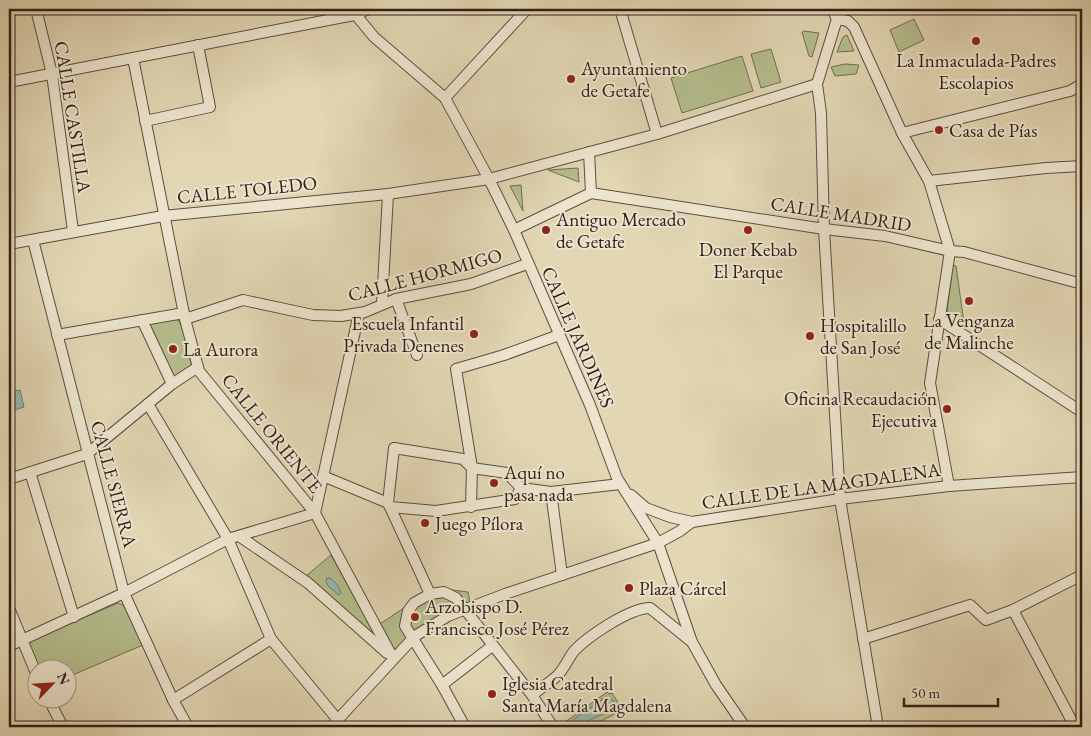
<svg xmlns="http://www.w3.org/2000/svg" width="1091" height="736" font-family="'EB Garamond',serif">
	<rect width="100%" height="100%" fill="#e2d6b3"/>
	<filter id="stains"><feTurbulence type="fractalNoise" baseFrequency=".004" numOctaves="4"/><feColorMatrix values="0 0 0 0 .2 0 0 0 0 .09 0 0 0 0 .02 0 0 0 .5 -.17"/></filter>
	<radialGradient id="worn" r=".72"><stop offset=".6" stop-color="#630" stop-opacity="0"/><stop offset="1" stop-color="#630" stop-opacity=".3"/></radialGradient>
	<!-- green -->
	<g fill="#b4bd8c" stroke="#726e52">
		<path d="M914 19 924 40 899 52 890 30Z"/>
		<path d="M804 31 819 33 812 57 809 56 802 32Z"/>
		<path d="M847 35 854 51 837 52 843 37Z"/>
		<path d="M771 49 781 82 761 88 751 54Z"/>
		<path d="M742 56 753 91 682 113 671 78Z"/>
		<path d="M845 64 859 65 856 74 835 76 831 67Z"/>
		<path d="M578 168 579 182 548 170Z"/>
		<path d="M521 185 523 211 510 186Z"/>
		<path d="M953 265 956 266 964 323 947 311Z"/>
		<path d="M171 318 178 320 184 330 192 368 170 380 144 325Z"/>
		<path d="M331 555 376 636 307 575Z"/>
		<path d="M445 589 468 592 470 602 396 649 391 646 380 624 417 599Z"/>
		<path d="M118 603 125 606 143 645 68 677V668H39L27 644 31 640Z"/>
		<path d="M607 692 609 694 612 693 621 707 620 710 617 713 589 727H563L561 725Z"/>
	</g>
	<!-- water -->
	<g fill="#95b9af" stroke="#6d7c73">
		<path d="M20 390 24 407 14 410 9 392Z"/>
		<path d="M327 578H330L337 584 341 593 339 595 328 586 326 581Z"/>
		<path d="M604 698 613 700 615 704 612 710 574 727H568L567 724Z"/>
	</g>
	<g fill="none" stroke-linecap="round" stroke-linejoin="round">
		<defs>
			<g id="street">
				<path d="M36 9 52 74 73 231"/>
				<path d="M351 9 374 37 445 98 489 179 514 230 590 405 617 478 658 543 692 642 716 685 745 727"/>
				<path d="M620 9 657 134"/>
				<path d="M832 9 837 19 817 84 821 113 824 229 840 499 878 727"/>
				<path d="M837 19 848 21 854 27 902 133 929 181 950 251 930 383 949 486"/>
				<path d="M133 58 185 319 199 371 315 513 393 658"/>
				<path d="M9 82 354 15 369 9"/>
				<path d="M445 98 527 9"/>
				<path d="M145 121 210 107 198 45"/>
				<path d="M902 133 1070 91 1082 84"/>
				<path d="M589 152 591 193"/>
				<path d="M929 181 1046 168 1082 166"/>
				<path d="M591 193 824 229 885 236 950 251 964 252 1082 284"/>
				<path d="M514 230 591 193"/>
				<path d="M33 240 124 593 173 700 188 727"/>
				<path d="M9 244 163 216 388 194 489 179 657 134 817 84"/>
				<path d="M396 299 417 355"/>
				<path d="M382 304 388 194"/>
				<path d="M185 319 243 300 313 315 341 316 365 312 396 299 471 284 527 264"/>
				<path d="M939 319 1082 412"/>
				<path d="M142 320 172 384"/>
				<path d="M57 335 184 313"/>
				<path d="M148 404 228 539 271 639 337 719"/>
				<path d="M472 468 507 473 521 488"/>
				<path d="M30 472 74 617"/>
				<path d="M323 476 388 503 390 507 436 511 515 499 521 488"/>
				<path d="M9 479 87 454 172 384 198 367"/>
				<path d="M521 488 551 492 620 484"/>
				<path d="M551 492 562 575"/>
				<path d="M631 495 646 508 670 517 692 522"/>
				<path d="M388 503 394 448 463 459 472 468"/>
				<path d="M390 507 430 594"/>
				<path d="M471 507 472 468 456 369 504 355 559 335"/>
				<path d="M239 536 308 583 387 653"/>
				<path d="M9 608 38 678"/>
				<path d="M1013 610 1075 727"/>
				<path d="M863 639 970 605 986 620 1013 610 1082 575"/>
				<path d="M9 646 124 593 228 539 315 513 359 313"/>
				<path d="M442 685 492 646"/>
				<path d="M532 695C540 689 549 683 557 676 564 669 568 659 574 651 588 636 630 608 650 608L692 642"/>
				<path d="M48 698 63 727"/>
				<path d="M173 700 271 639"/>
				<path d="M331 727 415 636 448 616 505 594 658 543 680 531 692 522 840 499 949 486 1082 477"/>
				<path d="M465 727 442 685 405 626 408 611 414 603 430 594 444 592 456 598 532 695 553 727"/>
			</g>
		</defs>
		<!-- street casing -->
		<use href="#street" stroke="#5c4e40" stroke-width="12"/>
		<!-- street -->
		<use href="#street" stroke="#ece4ce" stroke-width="10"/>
	</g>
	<!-- markers -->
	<g fill="#8f2418" stroke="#ece4ce" stroke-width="2">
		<circle cx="976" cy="41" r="5"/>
		<circle cx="571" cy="79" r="5"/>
		<circle cx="939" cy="130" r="5"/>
		<circle cx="546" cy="230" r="5"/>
		<circle cx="748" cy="230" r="5"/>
		<circle cx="969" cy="301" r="5"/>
		<circle cx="474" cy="334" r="5"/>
		<circle cx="810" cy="336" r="5"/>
		<circle cx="173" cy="349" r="5"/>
		<circle cx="947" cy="409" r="5"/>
		<circle cx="494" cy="483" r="5"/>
		<circle cx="425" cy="523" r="5"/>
		<circle cx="629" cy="588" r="5"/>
		<circle cx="415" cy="617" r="5"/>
		<circle cx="492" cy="694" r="5"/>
	</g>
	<g text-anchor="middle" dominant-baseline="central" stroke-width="4" stroke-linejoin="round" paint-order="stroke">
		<!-- poi labels -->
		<g font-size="19" fill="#302019" stroke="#ece4ce" text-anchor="start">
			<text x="976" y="60" text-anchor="middle">La Inmaculada-Padres<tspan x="976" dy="22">Escolapios</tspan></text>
			<text x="581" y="68">Ayuntamiento<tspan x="581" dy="22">de Getafe</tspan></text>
			<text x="949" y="130">Casa de Pías</text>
			<text x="556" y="219">Antiguo Mercado<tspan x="556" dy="22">de Getafe</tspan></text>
			<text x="748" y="249" text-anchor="middle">Doner Kebab<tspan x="748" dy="22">El Parque</tspan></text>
			<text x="969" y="320" text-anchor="middle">La Venganza<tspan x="969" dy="22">de Malinche</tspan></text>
			<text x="464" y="323" text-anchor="end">Escuela Infantil<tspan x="464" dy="22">Privada Denenes</tspan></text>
			<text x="820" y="325">Hospitalillo<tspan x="820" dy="22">de San José</tspan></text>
			<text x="183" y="349">La Aurora</text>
			<text x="937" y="398" text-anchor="end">Oficina Recaudación<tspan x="937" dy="22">Ejecutiva</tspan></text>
			<text x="504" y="472">Aquí no<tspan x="504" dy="22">pasa nada</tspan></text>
			<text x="435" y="523">Juego Pílora</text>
			<text x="639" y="588">Plaza Cárcel</text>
			<text x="425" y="606">Arzobispo D.<tspan x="425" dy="22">Francisco José Pérez</tspan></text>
			<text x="502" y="683">Iglesia Catedral<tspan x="502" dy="22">Santa María Magdalena</tspan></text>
		</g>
		<!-- street labels -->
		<g font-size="19" fill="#302019" stroke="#ece4ce">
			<text transform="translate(73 117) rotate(81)">CALLE CASTILLA</text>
			<text transform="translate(247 190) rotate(-6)">CALLE TOLEDO</text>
			<text transform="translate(841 214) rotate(9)">CALLE MADRID</text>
			<text transform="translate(425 275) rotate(-15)">CALLE HORMIGO</text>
			<text transform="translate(578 337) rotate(66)">CALLE JARDINES</text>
			<text transform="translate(272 433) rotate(51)">CALLE ORIENTE</text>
			<text transform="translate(114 484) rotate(75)">CALLE SIERRA</text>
			<text transform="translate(821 486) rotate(-8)">CALLE DE LA MAGDALENA</text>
		</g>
	</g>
	<!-- margin -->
	<rect width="1091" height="736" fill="none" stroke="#e2d6b3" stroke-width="30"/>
	<rect x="10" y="10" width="1071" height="716" fill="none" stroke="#302019" stroke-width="2.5"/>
	<rect x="15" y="15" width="1061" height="706" fill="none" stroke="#302019"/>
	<!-- north arrow -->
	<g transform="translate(52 684) rotate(65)"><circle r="24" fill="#ece4ce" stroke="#a19686"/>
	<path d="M0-4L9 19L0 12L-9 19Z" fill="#8f2418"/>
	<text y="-8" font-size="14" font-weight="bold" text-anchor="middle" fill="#302019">N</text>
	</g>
	<!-- scale -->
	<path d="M904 698v8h94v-8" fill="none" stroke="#302019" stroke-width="2.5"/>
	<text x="911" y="698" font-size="15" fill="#302019" stroke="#ece4ce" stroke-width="4" paint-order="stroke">50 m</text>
	<rect width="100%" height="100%" filter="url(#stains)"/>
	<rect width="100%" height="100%" fill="url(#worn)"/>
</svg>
